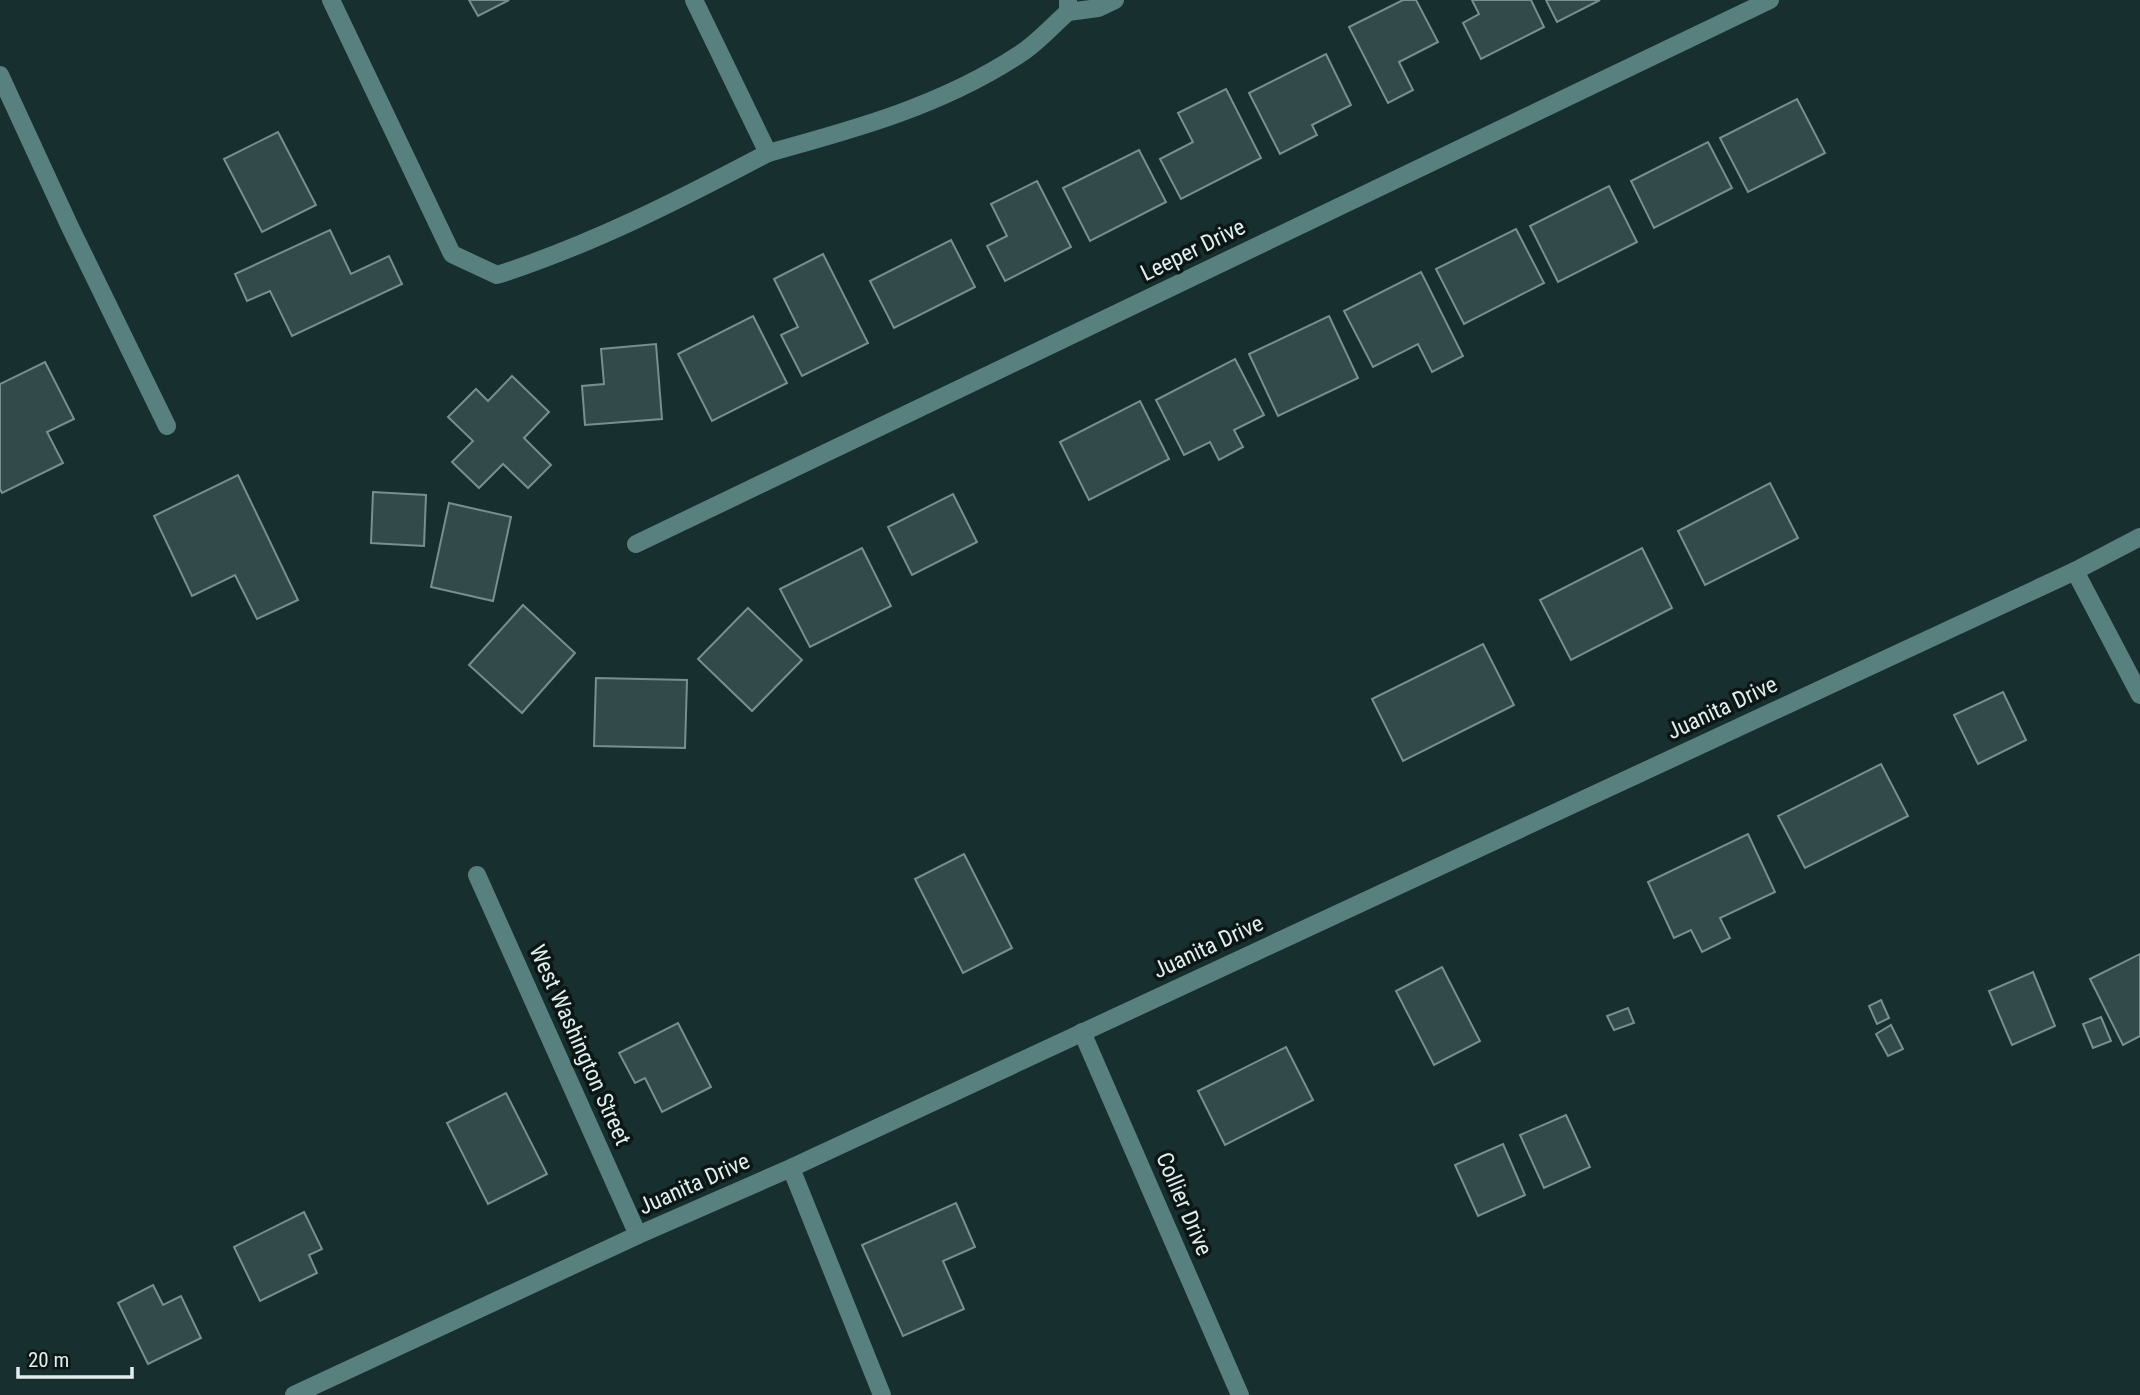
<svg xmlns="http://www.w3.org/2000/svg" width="2140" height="1395" font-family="'Roboto Condensed',sans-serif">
	<rect width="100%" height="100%" fill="#17302f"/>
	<!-- building -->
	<g fill="#324b4a" stroke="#75908f" stroke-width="2">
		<path d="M469 0H509L478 16Z"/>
		<path d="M1403 0H1416L1438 42 1399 62 1413 90 1388 103 1349 27Z"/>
		<path d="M1472 0H1531L1544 27 1481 59 1463 23 1479 14Z"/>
		<path d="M1546 0H1600L1557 22Z"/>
		<path d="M1326 54 1351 105 1312 125 1317 135 1280 154 1249 93Z"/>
		<path d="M1226 89 1261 158 1181 199 1160 159 1193 142 1178 113Z"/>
		<path d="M1797 99 1825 153 1748 192 1720 138Z"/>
		<path d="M278 132 316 205 262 232 224 159Z"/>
		<path d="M1708 142 1732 188 1654 228 1631 181Z"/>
		<path d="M1139 150 1166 202 1090 241 1063 188Z"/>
		<path d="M1037 181 1071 247 1005 281 987 246 1007 236 991 204Z"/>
		<path d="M1609 186 1637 242 1558 282 1530 226Z"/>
		<path d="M1516 229 1544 283 1464 324 1436 269Z"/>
		<path d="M330 230 351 274 389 256 402 284 292 336 270 291 247 301 235 274Z"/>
		<path d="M951 240 975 287 894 328 870 281Z"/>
		<path d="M823 254 868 343 802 376 781 335 798 327 774 279Z"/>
		<path d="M1421 272 1463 356 1432 372 1418 344 1373 367 1344 311Z"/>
		<path d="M753 316 787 383 712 421 678 354Z"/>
		<path d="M1329 316 1358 378 1278 416 1249 354Z"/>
		<path d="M656 344 662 419 585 425 582 386 604 384 601 349Z"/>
		<path d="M1235 359 1264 415 1234 430 1243 447 1219 460 1210 442 1184 455 1156 400Z"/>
		<path d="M45 362 74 419 47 432 63 463 2 493 0 489V384Z"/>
		<path d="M512 376 549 412 524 438 551 465 528 488 503 464 479 488 452 462 473 441 448 417 476 389 488 401Z"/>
		<path d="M1140 401 1169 459 1089 500 1060 442Z"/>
		<path d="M238 475 298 600 257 619 235 575 192 596 154 516Z"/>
		<path d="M1770 483 1798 538 1705 585 1678 531Z"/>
		<path d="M373 492 426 495 424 546 371 543Z"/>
		<path d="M953 494 977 542 912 575 888 527Z"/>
		<path d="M449 503 511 517 493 601 431 587Z"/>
		<path d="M862 548 891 606 810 647 780 589Z"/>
		<path d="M1642 548 1672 608 1571 660 1540 600Z"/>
		<path d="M523 605 575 653 522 713 469 665Z"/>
		<path d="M748 608 802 660 752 711 698 659Z"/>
		<path d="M1483 644 1514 705 1403 761 1372 699Z"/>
		<path d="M596 678 687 680 685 748 594 746Z"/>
		<path d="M2003 692 2026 740 1978 764 1954 715Z"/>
		<path d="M1881 764 1908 816 1805 868 1778 816Z"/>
		<path d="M1748 834 1775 892 1720 918 1730 938 1702 952 1691 930 1674 938 1648 882Z"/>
		<path d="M964 854 1012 948 963 973 915 879Z"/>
		<path d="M2140 954V1036L2123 1045 2090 979Z"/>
		<path d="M1442 967 1480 1041 1434 1065 1396 991Z"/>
		<path d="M2033 972 2055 1026 2012 1045 1989 991Z"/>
		<path d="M1881 1000 1889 1018 1877 1024 1869 1006Z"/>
		<path d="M1628 1008 1634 1023 1614 1030 1607 1016Z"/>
		<path d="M2101 1017 2111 1041 2093 1048 2083 1024Z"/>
		<path d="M678 1023 711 1087 662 1112 645 1078 635 1083 619 1053Z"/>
		<path d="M1891 1025 1903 1049 1888 1056 1876 1034Z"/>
		<path d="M1286 1047 1313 1100 1225 1145 1198 1091Z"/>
		<path d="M506 1093 547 1174 488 1204 447 1123Z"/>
		<path d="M1566 1115 1590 1167 1544 1188 1520 1135Z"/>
		<path d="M1503 1144 1525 1195 1478 1216 1455 1165Z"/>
		<path d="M956 1203 975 1247 943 1261 964 1309 903 1336 862 1245Z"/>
		<path d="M304 1212 322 1249 309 1255 317 1273 260 1301 234 1247Z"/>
		<path d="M153 1285 163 1305 181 1296 201 1338 148 1364 118 1303Z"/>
	</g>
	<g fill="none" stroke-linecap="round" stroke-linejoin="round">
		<!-- minor -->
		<g stroke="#58807f" stroke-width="18">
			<path d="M331 0 452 254 497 275C591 245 681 199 768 153L694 0"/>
			<path d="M1068 12 1098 8 1115 0"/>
			<path d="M0 75 70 227 167 426"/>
			<path d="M768 153C856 129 943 105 1020 54 1037 43 1052 26 1068 12V0"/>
			<path d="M636 544 1770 0"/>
			<path d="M2075 571 2140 695"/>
			<path d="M477 875 638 1235"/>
			<path d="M1082 1032 1240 1395"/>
			<path d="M791 1168 882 1395"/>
			<path d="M294 1395 638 1235 791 1168 2075 571 2140 537"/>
		</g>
	</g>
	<g text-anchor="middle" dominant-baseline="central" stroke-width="7" stroke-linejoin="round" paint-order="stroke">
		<!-- street labels -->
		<g font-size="23" fill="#e0efee" stroke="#0b1615">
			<text transform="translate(1193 250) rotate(-26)">Leeper Drive</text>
			<text transform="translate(1722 708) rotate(-25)">Juanita Drive</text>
			<text transform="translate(1208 947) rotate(-25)">Juanita Drive</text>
			<text transform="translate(580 1045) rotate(66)">West Washington Street</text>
			<text transform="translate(694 1184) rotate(-24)">Juanita Drive</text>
			<text transform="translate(1184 1204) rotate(67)">Collier Drive</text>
		</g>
	</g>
	<!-- scale -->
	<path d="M18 1367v10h114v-10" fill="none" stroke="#e0efee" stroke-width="3.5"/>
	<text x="28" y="1367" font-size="21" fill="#e0efee" stroke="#0b1615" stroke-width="5" paint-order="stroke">20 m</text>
</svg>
